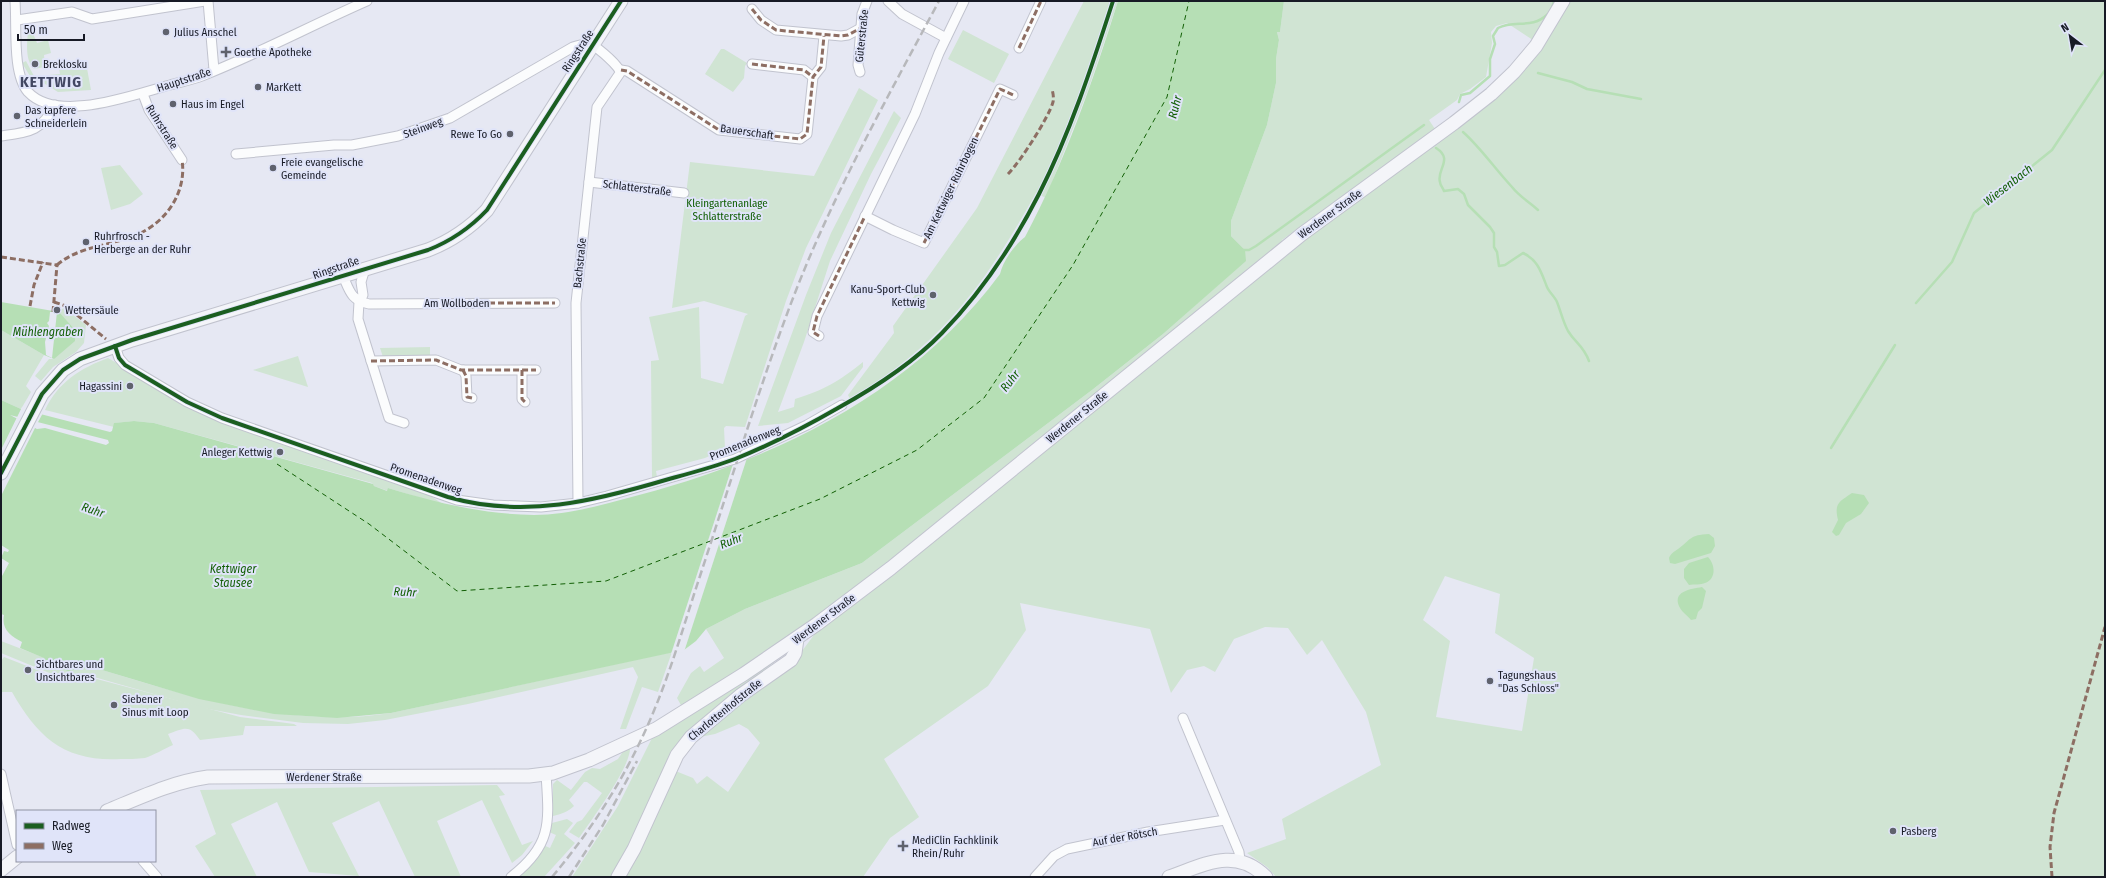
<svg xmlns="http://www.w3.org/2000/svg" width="2106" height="878" font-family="'Fira Sans Condensed',sans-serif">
	<rect width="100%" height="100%" fill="#e6e8f3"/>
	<!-- green -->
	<g fill="#d0e4d3" fill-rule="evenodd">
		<path d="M1084 1H1118L1088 90 1046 198 1036 193C985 284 942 344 850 399L848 395 894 333 893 326 977 208Z"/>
		<path d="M1284 1H2105V877H1276L1267 867 1247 853 1286 839 1282 819 1381 765 1366 712 1322 640 1307 655 1288 628 1265 627 1234 639 1215 672 1204 666 1187 670 1171 693 1150 629 1020 603 1026 630 988 686 884 759 919 817 890 838 863 877H622L673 770 693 778 697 784 707 776 728 792 760 743 748 729 739 724 715 734 695 738 796 659 820 627 1286 250 1448 130 1536 42 1507 23 1496 26 1491 32 1492 43 1486 77 1470 89 1460 94 1457 100 1429 120 1435 129 1282 240 1281 245 891 564 794 635 682 707 677 698 691 673 700 666 704 672 724 658 706 629 745 609 862 563 1092 390 1163 334 1245 261V250L1231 236V221L1267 125 1276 83V59L1279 40 1277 32H1280ZM1445 576 1500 594 1495 633 1534 658 1522 731 1436 717 1450 641 1423 620Z"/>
		<path d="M963 30 1009 54 994 83 948 59Z"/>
		<path d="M32 31 37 43 48 40 51 53 44 55 45 67 34 69C25 60 27 43 28 32Z"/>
		<path d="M721 49H724L747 63 745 66 744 78 733 92 705 74Z"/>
		<path d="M26 61 35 78 33 81 22 63Z"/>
		<path d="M86 63 91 90 58 92 42 82 49 75 60 74 59 68Z"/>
		<path d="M859 88 878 100 806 248 786 301 745 427 726 426 724 428 725 449 705 458 656 471 657 477 652 479 651 361 659 360 649 317 699 307 701 378 723 384 745 316 748 314 704 301 672 308 690 162 814 176Z"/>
		<path d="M894 111 901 118 871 174 830 261 804 342 778 412 794 407 795 399C825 390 839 381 863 362V367L841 396 788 423 758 426 806 295 831 233Z"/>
		<path d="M120 165 143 194 130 204 111 210 101 168Z"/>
		<path d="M64 308 86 325 84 343 76 352 53 367 41 381 35 376 49 359H54L59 312H57Z"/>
		<path d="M1 330 44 355 26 386 31 392 21 409 1 400Z"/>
		<path d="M430 347V356L383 357 380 348Z"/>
		<path d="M298 356 308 387 253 370Z"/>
		<path d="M108 358 199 411 422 490 444 505 388 488V491L374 486 372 483 154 423 134 421 115 423 114 427 45 410C58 382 81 368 108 358Z"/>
		<path d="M1 641 45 658 43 661 74 670 84 667H92C189 696 289 729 391 713L672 652 658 692 642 687 626 729H620L638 677 633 667 468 704 385 720 348 724 303 723 241 715 203 708 94 677 64 679 1 653Z"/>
		<path d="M781 656 684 740 614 877H572L618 806 652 738Z"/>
		<path d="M4 657 63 680 93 678 240 717 294 724 297 726H245L243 735 200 740C189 724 185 728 168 734L173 745C164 749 154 755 145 758 137 759 128 759 121 759 65 762 38 738 12 692H1V661Z"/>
		<path d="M630 747C632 765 591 821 579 838L569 832 577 822 582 820 602 793 587 782H584L569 800 574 806C568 812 561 814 553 816V784L557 780 571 790 585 772 592 768 600 769 618 759 624 750Z"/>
		<path d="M497 785 505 795 499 796 522 845 533 841 522 855 512 863 482 800 437 821 461 877H415L379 801 332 823 359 876 309 872 277 802 231 824 257 877H215L195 846 216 834 200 790Z"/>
		<path d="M567 819 573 823 564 834 575 843 544 877H513L543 845 550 848 556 835 549 832 552 823Z"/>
	</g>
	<!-- water -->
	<g fill="#b6dfb5" fill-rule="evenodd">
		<path d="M1118 1H1284L1280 32H1277L1279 40 1276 59V83L1267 125 1231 221V236L1245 250 1246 261 1163 334 1092 390 862 563 745 609 706 629 696 641 684 650 391 713 337 718 274 714 199 699 92 667 68 671 43 661 44 658 20 648 22 642C11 637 1 629 4 615L1 614V578L9 563 1 558 4 551 8 552 9 550 1 545V400L21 409 110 432 112 431 114 423 134 421 154 423 373 484 374 486 387 491 388 488C438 503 481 514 534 515 570 515 604 504 639 495 779 458 913 392 1000 274 1003 261 1015 244 1025 237 1065 162 1093 81 1118 1ZM10 415 108 440 109 443 106 445 45 428 37 429Z"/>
		<path d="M1 302 59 312 75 330V341L54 359 44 355 1 330Z"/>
		<path d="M1852 493 1864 495 1869 503 1861 514 1846 523 1839 535 1836 536 1832 532 1838 520C1834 503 1839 502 1852 493Z"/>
		<path d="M1709 534 1714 538 1715 546 1711 553 1675 564 1670 563 1669 558C1671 553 1674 552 1678 549 1692 539 1689 535 1709 534Z"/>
		<path d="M1708 557C1715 564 1717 579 1705 583 1701 585 1694 584 1689 585L1684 578V569L1689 563Z"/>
		<path d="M1702 587 1706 591 1702 608 1698 612 1696 619 1691 620C1688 616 1682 612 1680 608 1671 591 1691 589 1702 587Z"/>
	</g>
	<!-- pier -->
	<g fill="#e6e8f3">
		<path d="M50 312H57L52 358 46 355 45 342 49 326 47 323 49 321Z"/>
		<path d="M22 407 43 413 37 424 20 419 36 426 1 496V450Z"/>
		<path d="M747 458 684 652 671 654 733 464Z"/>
	</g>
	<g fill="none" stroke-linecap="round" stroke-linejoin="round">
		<!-- stream -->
		<g stroke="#b6dfb5" stroke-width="2.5">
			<path d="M1552 8 1554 1"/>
			<path d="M1538 73 1572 82 1587 89 1641 99"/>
			<path d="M1459 102 1461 95 1470 93 1490 76V59L1495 44 1493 36 1498 28C1515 19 1531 30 1548 14"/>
			<path d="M1463 132C1481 148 1495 169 1512 187 1519 196 1529 202 1538 210"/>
			<path d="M1436 148C1454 159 1436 170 1440 182 1440 185 1443 188 1444 191L1458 189 1464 194 1468 205 1490 227 1494 233V247L1497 252 1499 266 1505 265 1523 253C1538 260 1541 272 1547 287 1549 292 1555 297 1557 302 1561 312 1563 322 1568 331 1576 344 1583 345 1589 361"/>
			<path d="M1242 250H1249L1256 246 1424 125"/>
			<path d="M1916 303 1952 262 1974 213 2052 150 2105 70"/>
			<path d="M1831 448 1895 345"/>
		</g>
		<!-- ferry -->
		<path stroke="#125f05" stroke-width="1" stroke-dasharray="5 4" stroke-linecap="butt" d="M277 464 369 524 457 591 606 581 820 499 917 450 984 398 1073 265 1167 97 1189 1"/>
		<defs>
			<g id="minor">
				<path d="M15 1C17 25 12 74 28 92 58 124 135 94 170 85 181 82 192 80 202 76 258 54 312 25 367 1"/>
				<path d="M208 1 214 70"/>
				<path d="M888 1 902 14 946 38"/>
				<path d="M752 9 761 20 776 30 841 36 848 35 861 28"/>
				<path d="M17 20 72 12 92 19 205 1"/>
				<path d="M1019 48 1041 1"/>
				<path d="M752 64 804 70 813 77"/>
				<path d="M621 70 627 71 719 130 800 139 807 134 813 77 821 67 824 36"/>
				<path d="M860 72 858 65 862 14 867 1"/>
				<path d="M143 94 149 110 182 160"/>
				<path d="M1 136C29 132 41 132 55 105"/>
				<path d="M236 154 334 145H352L398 136 450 118 573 47C579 45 586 43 592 45 598 48 621 67 620 73L597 107 576 303 578 503"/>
				<path d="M589 182 684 193"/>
				<path d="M865 216 893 230 924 243 1000 89 1013 95"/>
				<path d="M369 268 364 272 361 282 363 295 359 302 358 319 389 418 404 423"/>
				<path d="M343 276C350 292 351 300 369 304L555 303"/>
				<path d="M819 336 813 332 817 316 915 114 939 53 964 1"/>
				<path d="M115 346 119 358 125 365 187 402 222 418 457 500 493 505 541 507 578 503 607 496 735 459 807 425 842 405"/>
				<path d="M371 361 436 360 461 370H536"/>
				<path d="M463 370 466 376 467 397 472 398"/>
				<path d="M522 370V399L525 402"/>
				<path d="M1183 718 1239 852 1240 860"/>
				<path d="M1 774 17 845"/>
				<path d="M143 861 157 877"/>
				<path d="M511 877C553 845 549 821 546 774"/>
				<path d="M1035 877 1054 856 1067 849 1148 832 1225 820"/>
			</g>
			<g id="secondary">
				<path d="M1 473 42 394 63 370 80 359 132 340 428 250C451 241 470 228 487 210L621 1"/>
				<path d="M107 811C141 797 172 782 208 777L529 776 553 773 589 760 656 729 744 674 817 624 891 568 1302 234 1454 123 1491 94 1514 72 1536 46 1563 1"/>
				<path d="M1 870 17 857"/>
				<path d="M618 877 634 849 677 755 691 737 741 695 791 660 795 653 797 639"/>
				<path d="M1169 877C1204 865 1235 846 1266 877"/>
			</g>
		</defs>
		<!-- minor casing -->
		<use href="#minor" stroke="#c1c3ce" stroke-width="11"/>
		<!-- secondary casing -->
		<use href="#secondary" stroke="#c1c3ce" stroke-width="15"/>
		<!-- minor -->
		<use href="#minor" stroke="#fbfcfd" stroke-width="9"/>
		<!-- secondary -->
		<use href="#secondary" stroke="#f4f5f9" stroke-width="13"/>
		<!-- rail -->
		<g stroke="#b7b8bb" stroke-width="2.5" stroke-dasharray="8 4" stroke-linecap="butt">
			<path d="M552 877C594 827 628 773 653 713 672 668 685 621 700 576 729 488 755 400 787 314 827 205 884 104 939 1"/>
			<path d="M569 877 603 825 637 761"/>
		</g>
		<!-- quiet -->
		<g stroke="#8d6e63" stroke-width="3" stroke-dasharray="6 3" stroke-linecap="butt">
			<path d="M752 9 761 20 776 30 841 36 848 35 861 28"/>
			<path d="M1019 48 1041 1"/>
			<path d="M752 64 804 70 813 77"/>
			<path d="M621 70 627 71 719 130 800 139 807 134 813 77 821 67 824 36"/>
			<path d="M1008 174C1020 162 1049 117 1053 102 1054 98 1053 93 1052 89"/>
			<path d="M924 243 1000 89 1013 95"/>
			<path d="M1 257 57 265"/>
			<path d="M57 265C79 246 110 246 136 235 166 223 187 192 182 160"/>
			<path d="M54 302 66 306 106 339"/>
			<path d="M453 303H555"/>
			<path d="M30 306 34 285 43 262"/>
			<path d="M53 312 57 265"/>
			<path d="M819 336 813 332 817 316 865 216"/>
			<path d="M371 361 436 360 461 370H536"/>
			<path d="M463 370 466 376 467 397 472 398"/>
			<path d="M522 370V399L525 402"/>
			<path d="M2052 877 2050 847 2054 813 2105 627"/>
		</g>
		<defs>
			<g id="cycleway">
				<path d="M115 346 119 358 125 365 187 402 222 418 448 497C524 519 595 501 669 479 691 473 714 467 735 459 770 445 805 427 838 408 876 387 912 364 942 333 981 293 1014 243 1039 194 1070 133 1092 66 1113 1"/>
				<path d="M1 473 42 394 63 370 80 359 132 340 428 250C451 241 470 228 487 210L621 1"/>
			</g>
		</defs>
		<!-- cycleway casing -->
		<use href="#cycleway" stroke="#e0e4f9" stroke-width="6"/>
		<!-- cycleway -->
		<use href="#cycleway" stroke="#1b5e20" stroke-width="4"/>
	</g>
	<!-- markers -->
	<g fill="#5f626d" stroke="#e0e4f9" stroke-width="1.5">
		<circle cx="166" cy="32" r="4"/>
		<path d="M224 46h4v4h4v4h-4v4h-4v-4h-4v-4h4z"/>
		<circle cx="35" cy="64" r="4"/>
		<circle cx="258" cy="87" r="4"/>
		<circle cx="173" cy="104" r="4"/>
		<circle cx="17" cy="116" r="4"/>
		<circle cx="510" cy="134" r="4"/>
		<circle cx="273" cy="168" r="4"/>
		<circle cx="86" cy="242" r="4"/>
		<circle cx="933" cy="295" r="4"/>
		<circle cx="57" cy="310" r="4"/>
		<circle cx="130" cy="386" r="4"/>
		<circle cx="280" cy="452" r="4"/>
		<circle cx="28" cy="670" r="4"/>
		<circle cx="1490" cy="681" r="4"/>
		<circle cx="114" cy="705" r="4"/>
		<circle cx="1893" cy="831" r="4"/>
		<path d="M901 840h4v4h4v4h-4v4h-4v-4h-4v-4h4z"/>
	</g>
	<g text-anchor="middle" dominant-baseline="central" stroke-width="4" stroke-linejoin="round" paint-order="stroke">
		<!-- poi labels -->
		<g font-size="11" fill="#171a25" stroke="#e0e4f9" text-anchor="start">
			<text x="174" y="32">Julius Anschel</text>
			<text x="234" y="52">Goethe Apotheke</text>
			<text x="43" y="64">Breklosku</text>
			<text x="266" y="87">MarKett</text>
			<text x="181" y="104">Haus im Engel</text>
			<text x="25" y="110">Das tapfere<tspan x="25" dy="13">Schneiderlein</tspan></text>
			<text x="502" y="134" text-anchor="end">Rewe To Go</text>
			<text x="281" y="162">Freie evangelische<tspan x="281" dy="13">Gemeinde</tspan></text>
			<text x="94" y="236">Ruhrfrosch -<tspan x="94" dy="13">Herberge an der Ruhr</tspan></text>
			<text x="925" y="289" text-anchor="end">Kanu-Sport-Club<tspan x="925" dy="13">Kettwig</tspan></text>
			<text x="65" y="310">Wettersäule</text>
			<text x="122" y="386" text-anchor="end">Hagassini</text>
			<text x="272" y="452" text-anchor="end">Anleger Kettwig</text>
			<text x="36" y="664">Sichtbares und<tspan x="36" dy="13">Unsichtbares</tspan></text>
			<text x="1498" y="675">Tagungshaus<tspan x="1498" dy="13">"Das Schloss"</tspan></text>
			<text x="122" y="699">Siebener<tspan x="122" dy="13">Sinus mit Loop</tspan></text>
			<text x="1901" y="831">Pasberg</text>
			<text x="912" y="840">MediClin Fachklinik<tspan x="912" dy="13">Rhein/Ruhr</tspan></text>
		</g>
		<!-- street labels -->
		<g font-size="11" fill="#171a25" stroke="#e0e4f9">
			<text transform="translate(862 36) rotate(-84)">Güterstraße</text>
			<text transform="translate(578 51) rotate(-57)">Ringstraße</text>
			<text transform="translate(184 80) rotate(-18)">Hauptstraße</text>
			<text transform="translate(162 127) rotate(58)">Ruhrstraße</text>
			<text transform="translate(423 128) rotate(-20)">Steinweg</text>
			<text transform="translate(747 132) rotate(8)">Bauerschaft</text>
			<text transform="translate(637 188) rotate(7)">Schlatterstraße</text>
			<text transform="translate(951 188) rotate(-64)">Am Kettwiger Ruhrbogen</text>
			<text transform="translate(1330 214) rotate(-36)">Werdener Straße</text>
			<text transform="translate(580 263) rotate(-84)">Bachstraße</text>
			<text transform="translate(336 268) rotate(-19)">Ringstraße</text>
			<text x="457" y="303">Am Wollboden</text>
			<text transform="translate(1077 417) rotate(-39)">Werdener Straße</text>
			<text transform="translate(745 443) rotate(-22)">Promenadenweg</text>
			<text transform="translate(426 479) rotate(19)">Promenadenweg</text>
			<text transform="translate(824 619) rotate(-37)">Werdener Straße</text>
			<text transform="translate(725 710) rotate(-39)">Charlottenhofstraße</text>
			<text x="324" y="777">Werdener Straße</text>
			<text transform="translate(1125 837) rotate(-10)">Auf der Rötsch</text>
		</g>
		<!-- park labels -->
		<g font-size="11" fill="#0e5d01" stroke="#e0e4f9">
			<text x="727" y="203">Kleingartenanlage<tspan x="727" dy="13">Schlatterstraße</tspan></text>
		</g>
		<!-- water labels -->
		<g font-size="12" font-style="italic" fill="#125f05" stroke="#e0e4f9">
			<text transform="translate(1175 107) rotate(-76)">Ruhr</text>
			<text transform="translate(2008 185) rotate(-38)">Wiesenbach</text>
			<text x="48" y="332">Mühlengraben</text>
			<text transform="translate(1010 381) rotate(-52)">Ruhr</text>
			<text transform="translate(93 510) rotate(19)">Ruhr</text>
			<text transform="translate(731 541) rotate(-21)">Ruhr</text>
			<text x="233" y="569">Kettwiger<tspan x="233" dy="14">Stausee</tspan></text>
			<text transform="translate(405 592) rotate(4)">Ruhr</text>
		</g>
		<!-- district labels -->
		<g font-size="15" font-weight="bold" letter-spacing="1" fill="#424762" stroke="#e0e4f9">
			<text x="51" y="82">KETTWIG</text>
		</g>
	</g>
	<!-- border -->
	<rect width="2106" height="878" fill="none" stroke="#171a25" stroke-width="4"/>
	<!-- legend -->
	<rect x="16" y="810" width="140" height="52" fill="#e0e4f9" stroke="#9093a4"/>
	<rect x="24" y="823" width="20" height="6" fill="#1b5e20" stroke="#9093a4"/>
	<text x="52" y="830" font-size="12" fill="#171a25">Radweg</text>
	<rect x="24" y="843" width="20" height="6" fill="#8d6e63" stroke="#9093a4"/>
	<text x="52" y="850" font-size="12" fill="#171a25">Weg</text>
	<!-- north arrow -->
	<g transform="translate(2070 36) rotate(329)" stroke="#e0e4f9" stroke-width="3" paint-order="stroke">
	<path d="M0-3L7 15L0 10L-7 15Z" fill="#171a25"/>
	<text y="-6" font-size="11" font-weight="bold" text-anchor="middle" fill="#171a25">N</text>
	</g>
	<!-- scale -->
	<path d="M18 34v6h66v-6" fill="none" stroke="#171a25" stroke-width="2"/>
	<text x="24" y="34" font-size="12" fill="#171a25" stroke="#e0e4f9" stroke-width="3" paint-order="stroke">50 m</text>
</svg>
